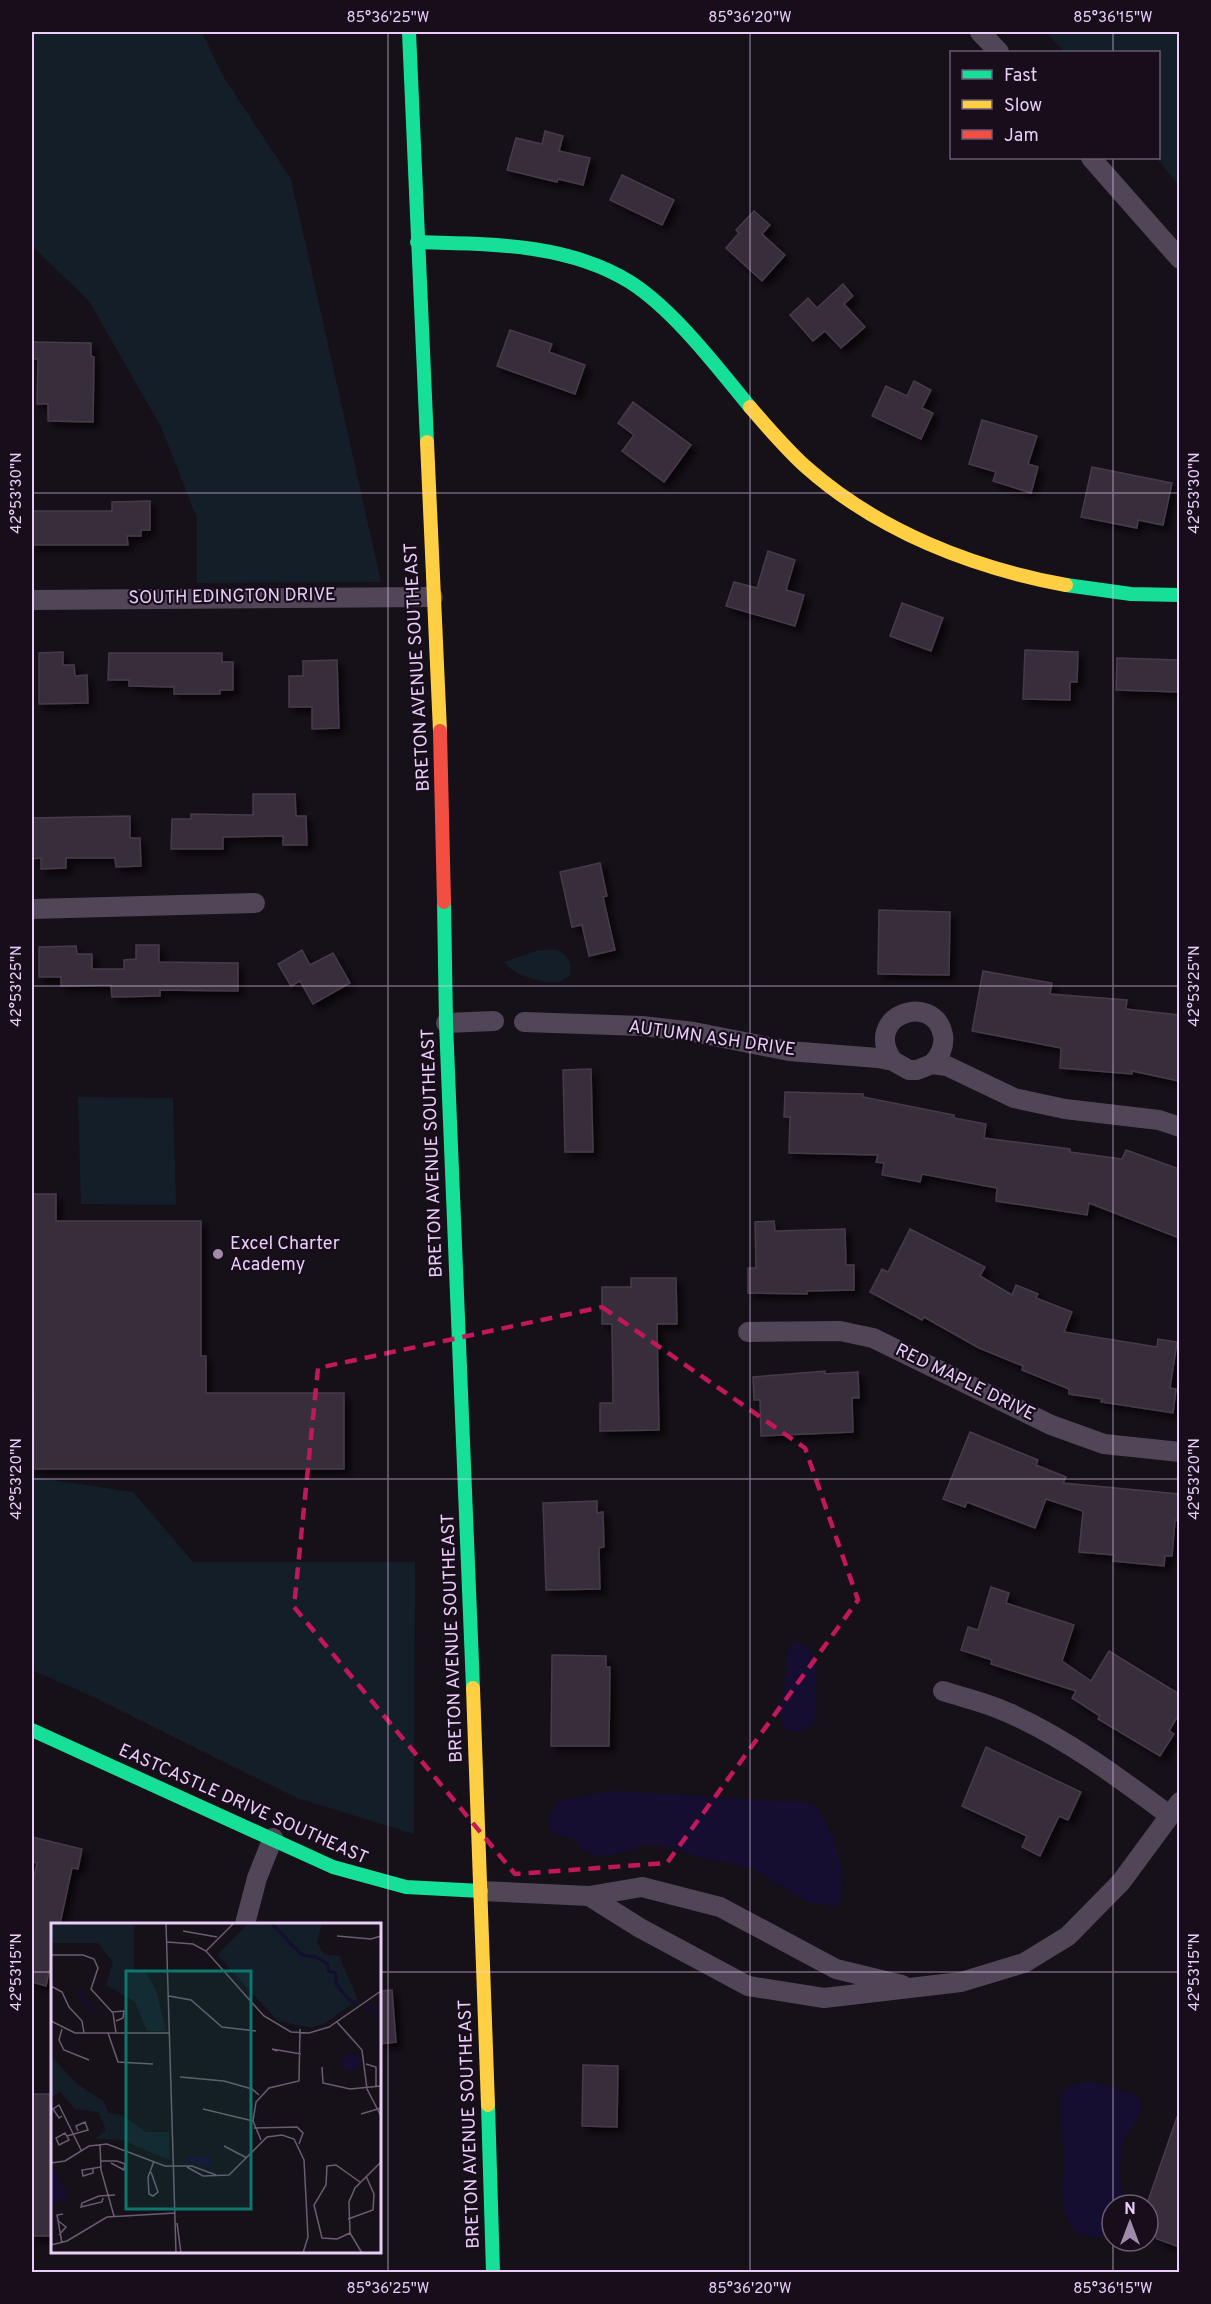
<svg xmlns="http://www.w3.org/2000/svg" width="1211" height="2304" font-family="Overpass,sans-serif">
	<defs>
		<filter id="shadow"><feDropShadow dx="5.5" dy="5.5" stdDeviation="3" flood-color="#0009"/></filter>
	</defs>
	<rect width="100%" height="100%" fill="#161018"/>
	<!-- green -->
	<g fill="#141e28">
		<path d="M32 32H202L223 76 291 179 381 582 197 583V518L161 427 89 301 32 246Z"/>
		<path d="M1046 32H1179V185L1156 158H1158V52H1064Z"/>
		<path d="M553 949C567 953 572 961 570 975L559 982C544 984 513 975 504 962L536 951Z"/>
		<path d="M78 1097 173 1098 176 1205 81 1204Z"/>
		<path d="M32 1477 133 1492 193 1562H415L414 1834 297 1798 91 1696 32 1670Z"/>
	</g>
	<!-- water -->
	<g fill="#150e31">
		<path d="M792 1643C804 1643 810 1647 815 1659V1721C807 1731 798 1732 786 1730 776 1715 781 1700 785 1685 788 1669 784 1657 792 1643Z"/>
		<path d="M612 1791 812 1803C830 1818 844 1864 842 1888 842 1894 839 1901 838 1907L808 1902 755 1870 732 1863 709 1860 660 1845H642L628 1852 595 1856 582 1850 573 1838 552 1834 548 1820 558 1801Z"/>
		<path d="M1095 2082 1137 2095 1142 2102C1141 2119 1128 2129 1123 2144 1117 2165 1122 2185 1122 2205H1112V2229C1105 2237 1096 2239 1087 2236 1050 2224 1067 2174 1064 2145 1063 2131 1054 2101 1064 2090 1071 2082 1084 2083 1095 2082Z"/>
	</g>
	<!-- building -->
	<g fill="#372e3a" stroke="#473b4b" stroke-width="1.5" filter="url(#shadow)">
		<path d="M545 131 563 136 559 151 590 158 583 185 558 179 557 182 507 170 516 138 542 144Z"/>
		<path d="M622 175 674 200 662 225 610 200Z"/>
		<path d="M754 211 770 225 762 234 785 255 762 281 726 248 739 233 736 230Z"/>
		<path d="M843 284 853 296 844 304 865 327 841 348 825 331 813 341 790 315 808 298 817 308Z"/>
		<path d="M510 330 552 344 549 352 585 365 575 394 497 366Z"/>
		<path d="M32 342 91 343V356L94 357 93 422 48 421V404H37L38 359H32Z"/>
		<path d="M914 381 931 390 922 408 933 413 921 439 872 416 886 386 907 396Z"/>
		<path d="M633 402 691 445 664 482 622 451 634 435 618 423Z"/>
		<path d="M982 420 1037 436 1028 464 1038 467 1031 493 993 481 996 472 969 464Z"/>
		<path d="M1092 467 1172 483 1163 525 1138 520 1137 528 1081 517Z"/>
		<path d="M150 501V530H141V536H127L128 545H32V511H112V502Z"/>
		<path d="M768 551 795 560 786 590 804 595 795 626 726 606 734 582 757 588Z"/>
		<path d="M902 603 943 618 931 651 890 636Z"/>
		<path d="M1025 650 1078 652 1077 682H1070V700L1023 699Z"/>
		<path d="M63 652V665H74L75 676 87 675 88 703 39 704V653Z"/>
		<path d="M109 653H222V662H233V690H220V694H174V687L129 686V680H108Z"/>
		<path d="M1117 658 1179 660V692L1116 690Z"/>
		<path d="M337 660 339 728 312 729V707H289V676H303V661Z"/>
		<path d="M253 794H295L296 816H306L307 845H283V836L223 837V849H171L172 819H191V814L253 815Z"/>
		<path d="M130 816V838H140L141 866 116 867 115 858H66V868L41 869V858L32 859V818Z"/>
		<path d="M600 863 607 896 603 897 615 950 589 956 582 925 572 927 560 872Z"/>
		<path d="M879 910 950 912 949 975 878 974Z"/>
		<path d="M136 945H159V962L238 963V991L160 990V996L112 997 111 985 61 986V977H39V947L76 946 77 954H92V969H124V960L136 959Z"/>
		<path d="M302 950 310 965 333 953 350 983 313 1004 300 981 291 986 278 964Z"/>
		<path d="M983 971 1052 983 1050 994 1127 1000 1126 1009 1179 1015V1081L1132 1071V1074L1060 1068 1061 1048 972 1031Z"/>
		<path d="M591 1069 593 1152H565L563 1070Z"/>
		<path d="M785 1092 863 1094V1097L954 1115V1118L986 1124 984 1138 1070 1149V1152L1122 1159 1126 1150 1179 1169V1238L1089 1203 1087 1215 996 1201 997 1188 922 1174 920 1182 882 1175 884 1163 876 1162 878 1155 789 1153 790 1117H784Z"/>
		<path d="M32 1194H56V1221H201V1356H206V1393H344V1469H34Z"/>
		<path d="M774 1221 775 1231 845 1229 846 1265H854V1290L807 1291V1294L748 1293V1268H756L755 1222Z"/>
		<path d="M910 1229 985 1267 980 1276 1012 1295 1016 1285 1038 1294 1036 1298 1072 1312 1064 1332 1157 1347 1158 1339 1177 1342 1170 1388 1176 1389 1173 1413 1101 1402 1102 1399 1069 1394V1389L1022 1370 1023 1366 979 1348 924 1317 922 1320 870 1292 882 1269 888 1272Z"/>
		<path d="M631 1278H676L677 1324H657L659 1430 600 1431V1403H613L612 1324H602V1287H631Z"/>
		<path d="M825 1371V1374L858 1372 859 1398H852L853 1432 761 1436 760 1400H754L753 1377Z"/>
		<path d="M970 1432 1038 1460 1036 1465 1066 1477 1063 1483 1179 1494V1521L1175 1520 1172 1556H1165L1164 1566 1113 1561 1114 1555 1079 1552 1083 1511 1046 1499 1035 1528 967 1502 965 1507 943 1499Z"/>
		<path d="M597 1501V1513L603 1512 604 1547 599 1548 600 1589 546 1590 543 1503Z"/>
		<path d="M991 1587 1009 1593 1006 1603 1074 1625 1062 1661 1091 1681 1109 1651 1179 1694V1714L1169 1731 1174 1734 1160 1756 1098 1719 1100 1716 1072 1698 1076 1691 991 1664 992 1660 961 1650 968 1627 978 1630Z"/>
		<path d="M552 1655 606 1656V1667H610L609 1746H551Z"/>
		<path d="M986 1747 1081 1792 1068 1820 1059 1816 1040 1856 1022 1847 1027 1836 962 1806Z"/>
		<path d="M32 1837 82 1849 78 1869 72 1868 60 1924H52V1957L46 1986 32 1982V1887L37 1863 32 1862Z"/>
		<path d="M392 1990 396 2042 380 2044V1991Z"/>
		<path d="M583 2065 618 2066 617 2127 582 2126Z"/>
		<rect x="32" y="2094" width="20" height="142"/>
		<path d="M1177 2117H1179V2247L1157 2239 1148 2220V2201Z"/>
	</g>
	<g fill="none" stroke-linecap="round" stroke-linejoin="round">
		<!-- street -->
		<g stroke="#514657" stroke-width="20">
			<path d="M980 32 999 52"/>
			<path d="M1091 158 1180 259"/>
			<path d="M32 600 433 597"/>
			<path d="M32 909 255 903"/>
			<path d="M524 1022 642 1026 694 1032 789 1051 878 1058 893 1061 909 1070H917L932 1064 947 1066 1014 1098 1065 1109 1159 1120 1180 1127"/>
			<path d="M446 1023 494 1021"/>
			<path d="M893 1061C861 1016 934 990 943 1035 945 1047 940 1056 932 1064"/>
			<path d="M748 1332 840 1331 873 1338 1051 1425 1104 1444 1180 1452"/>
			<path d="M943 1691C965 1698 988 1703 1009 1713 1067 1739 1118 1777 1169 1815"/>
			<path d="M481 1891 589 1896 642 1887 720 1907 836 1969 902 1985"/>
			<path d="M589 1896 640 1928 748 1986 824 1998 961 1982 1024 1963 1068 1936 1121 1882 1180 1802"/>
			<path d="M245 1924 257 1878 273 1838"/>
		</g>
		<!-- fast -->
		<g stroke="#16e098" stroke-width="14">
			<path d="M409 32 427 442"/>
			<path d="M417 242C489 244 567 243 630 282 674 310 717 367 750 407"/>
			<path d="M1066 585 1131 594 1180 595"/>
			<path d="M444 902 446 1023 473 1688"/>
			<path d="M32 1730 333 1867 406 1887 481 1891"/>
			<path d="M488 2105 493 2272"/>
		</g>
		<!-- slow -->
		<g stroke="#ffcf43" stroke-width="14">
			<path d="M750 407C768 428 786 449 806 467 878 531 973 568 1066 585"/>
			<path d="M427 442 440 731"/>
			<path d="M473 1688 488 2105"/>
		</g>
		<!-- jam -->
		<path stroke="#f24e42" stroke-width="14" d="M440 731 444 902"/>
	</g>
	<!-- marked area -->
	<path fill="none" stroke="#c2185b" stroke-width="4.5" stroke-dasharray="12 8" stroke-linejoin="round" d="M602 1307 805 1448 858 1600 667 1863 515 1874 294 1607 318 1368Z"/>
	<!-- ticks -->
	<path fill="none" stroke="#eacdf9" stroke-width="1.5" stroke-opacity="0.45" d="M388 32V2272M750 32V2272M1113 32V52M1113 158V2205M32 493H1180M32 986H1180M32 1479H1180M32 1972H52M380 1972H1180M1113 2241V2272"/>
	<!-- markers -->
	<circle fill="#a08baa" stroke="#170d1b" stroke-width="2" cx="218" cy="1254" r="6"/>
	<g text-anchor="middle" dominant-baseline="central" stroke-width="4.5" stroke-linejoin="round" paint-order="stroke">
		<!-- street labels -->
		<g font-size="18" fill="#eacdf9" stroke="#170d1b">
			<text transform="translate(232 597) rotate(-1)">SOUTH EDINGTON DRIVE</text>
			<text transform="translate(418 667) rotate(-93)">BRETON AVENUE SOUTHEAST</text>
			<text transform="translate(712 1039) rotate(8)">AUTUMN ASH DRIVE</text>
			<text transform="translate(433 1153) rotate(-92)">BRETON AVENUE SOUTHEAST</text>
			<text transform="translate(965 1383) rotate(26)">RED MAPLE DRIVE</text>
			<text transform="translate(453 1638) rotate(-92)">BRETON AVENUE SOUTHEAST</text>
			<text transform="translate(243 1805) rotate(24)">EASTCASTLE DRIVE SOUTHEAST</text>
			<text transform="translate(470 2124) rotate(-92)">BRETON AVENUE SOUTHEAST</text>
		</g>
		<!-- poi labels -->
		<g font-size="18" fill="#eacdf9" stroke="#170d1b" text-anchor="start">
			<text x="230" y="1244">Excel Charter<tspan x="230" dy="21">Academy</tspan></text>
		</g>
	</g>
	<!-- overview -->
	<g transform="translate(51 1923)">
		<rect width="330" height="330" fill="#161018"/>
		<path d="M0 0H83V47H94L105 67 115 108H96L84 79 55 62 62 39 47 20H0ZM198 0H271L266 20 273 31 288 33 307 77 274 100 260 105 227 98 166 32ZM0 133 26 161 52 178 58 190 71 192 95 209H118V237L71 217 44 216 55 207 47 189 24 186 9 169 0 174Z" fill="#141e28"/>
		<path d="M291 139a9 9 0 1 1 18 0a9 9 0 1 1-18 0ZM138 233 159 234 162 245 132 238ZM5 248 17 274 9 280 0 278V249Z" fill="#150e31"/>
		<path fill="none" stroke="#150e31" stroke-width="3" d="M220 0 251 32 265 34 277 41V48L285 50V61L298 77 309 81M27 68 44 90M313 82 330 93"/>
		<path fill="none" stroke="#6b5c72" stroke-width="1.5" d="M115 0 125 330M132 8 166 14M286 13 320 16 330 13M116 19 142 21 155 28 213 93 240 109 258 110 278 104 330 68M155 28 183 0M0 32H32L43 36 47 45 40 66 62 90 65 110M0 63 11 69 18 84 31 98 33 110M118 73 140 77 171 104 205 108M61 89 73 88 72 95 65 98M0 98 24 110H119M286 99 311 127 316 166 330 193M11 106 8 117 13 127 38 137M57 110 67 139 102 141M226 128 221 126 250 131M315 141 325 144V164M271 144 272 160 299 166 330 163M129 154 173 158 201 166 208 172M152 186 202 198M310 191 330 185M11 193 8 195 2 186 8 182 30 227M203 205 246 204 252 210 248 221M14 210 18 217 8 222 5 215ZM16 213 37 207 34 199 25 203 27 208M210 217 202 198 205 179 218 165 248 158 249 106M49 221 50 247 63 293M173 223 196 235M50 238H66L74 241 73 247 60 240M0 240 14 238 38 223 56 221 114 243H141L165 252M136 244 152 253 178 252 216 214 231 212 243 216 253 237 257 314 252 330M42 246V250L32 253 31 247 50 244M100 249 107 269 102 273 98 271 97 254 103 238M52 275 51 279 30 284 31 280 48 273 64 272M297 296 322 287 323 271 315 253M6 297 15 304 8 312M126 300 130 330M299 310 286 316 271 315 263 282 275 262 276 243 285 242 309 259M11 320 6 292 12 291M0 322 16 318 56 294 124 290M311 330 299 310 298 279 304 265 330 239"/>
		<path fill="#0f766e" fill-opacity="0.15" stroke="#0f766e" stroke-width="3" d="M75 48H200V286H75Z"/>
		<rect width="330" height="330" fill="none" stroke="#eacdf9" stroke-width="3"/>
	</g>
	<!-- border -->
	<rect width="1211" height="2304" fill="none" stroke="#170d1b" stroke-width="66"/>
	<!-- legend -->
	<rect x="950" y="51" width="210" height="108" fill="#170d1b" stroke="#6b5a74" stroke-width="1.5"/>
	<rect x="962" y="70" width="30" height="9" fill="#16e098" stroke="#6b5a74" stroke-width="1.5"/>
	<text x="1004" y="81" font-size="18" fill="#eacdf9">Fast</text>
	<rect x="962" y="100" width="30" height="9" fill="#ffcf43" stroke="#6b5a74" stroke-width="1.5"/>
	<text x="1004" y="111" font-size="18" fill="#eacdf9">Slow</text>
	<rect x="962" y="130" width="30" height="9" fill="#f24e42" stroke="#6b5a74" stroke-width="1.5"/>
	<text x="1004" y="141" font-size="18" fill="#eacdf9">Jam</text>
	<!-- north arrow -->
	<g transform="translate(1130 2223)"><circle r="28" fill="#170d1b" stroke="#6b5a74" stroke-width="1.5"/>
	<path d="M0-4.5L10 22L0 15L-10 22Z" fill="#a08baa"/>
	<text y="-9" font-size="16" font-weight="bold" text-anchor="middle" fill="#eacdf9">N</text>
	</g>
	<rect x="33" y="33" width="1145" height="2238" fill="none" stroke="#eacdf9" stroke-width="2"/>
	<g font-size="15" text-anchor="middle" fill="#eacdf9">
		<text x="388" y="22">85°36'25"W</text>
		<text x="750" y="22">85°36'20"W</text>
		<text x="1113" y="22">85°36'15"W</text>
		<text transform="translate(16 493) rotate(-90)" y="5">42°53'30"N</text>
		<text transform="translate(1194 493) rotate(-90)" y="5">42°53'30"N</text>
		<text transform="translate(16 986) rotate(-90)" y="5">42°53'25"N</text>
		<text transform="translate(1194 986) rotate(-90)" y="5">42°53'25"N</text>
		<text transform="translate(16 1479) rotate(-90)" y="5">42°53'20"N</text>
		<text transform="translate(1194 1479) rotate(-90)" y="5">42°53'20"N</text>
		<text transform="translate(16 1972) rotate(-90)" y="5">42°53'15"N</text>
		<text transform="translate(1194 1972) rotate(-90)" y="5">42°53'15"N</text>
		<text x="388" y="2293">85°36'25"W</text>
		<text x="750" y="2293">85°36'20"W</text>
		<text x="1113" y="2293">85°36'15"W</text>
	</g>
</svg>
